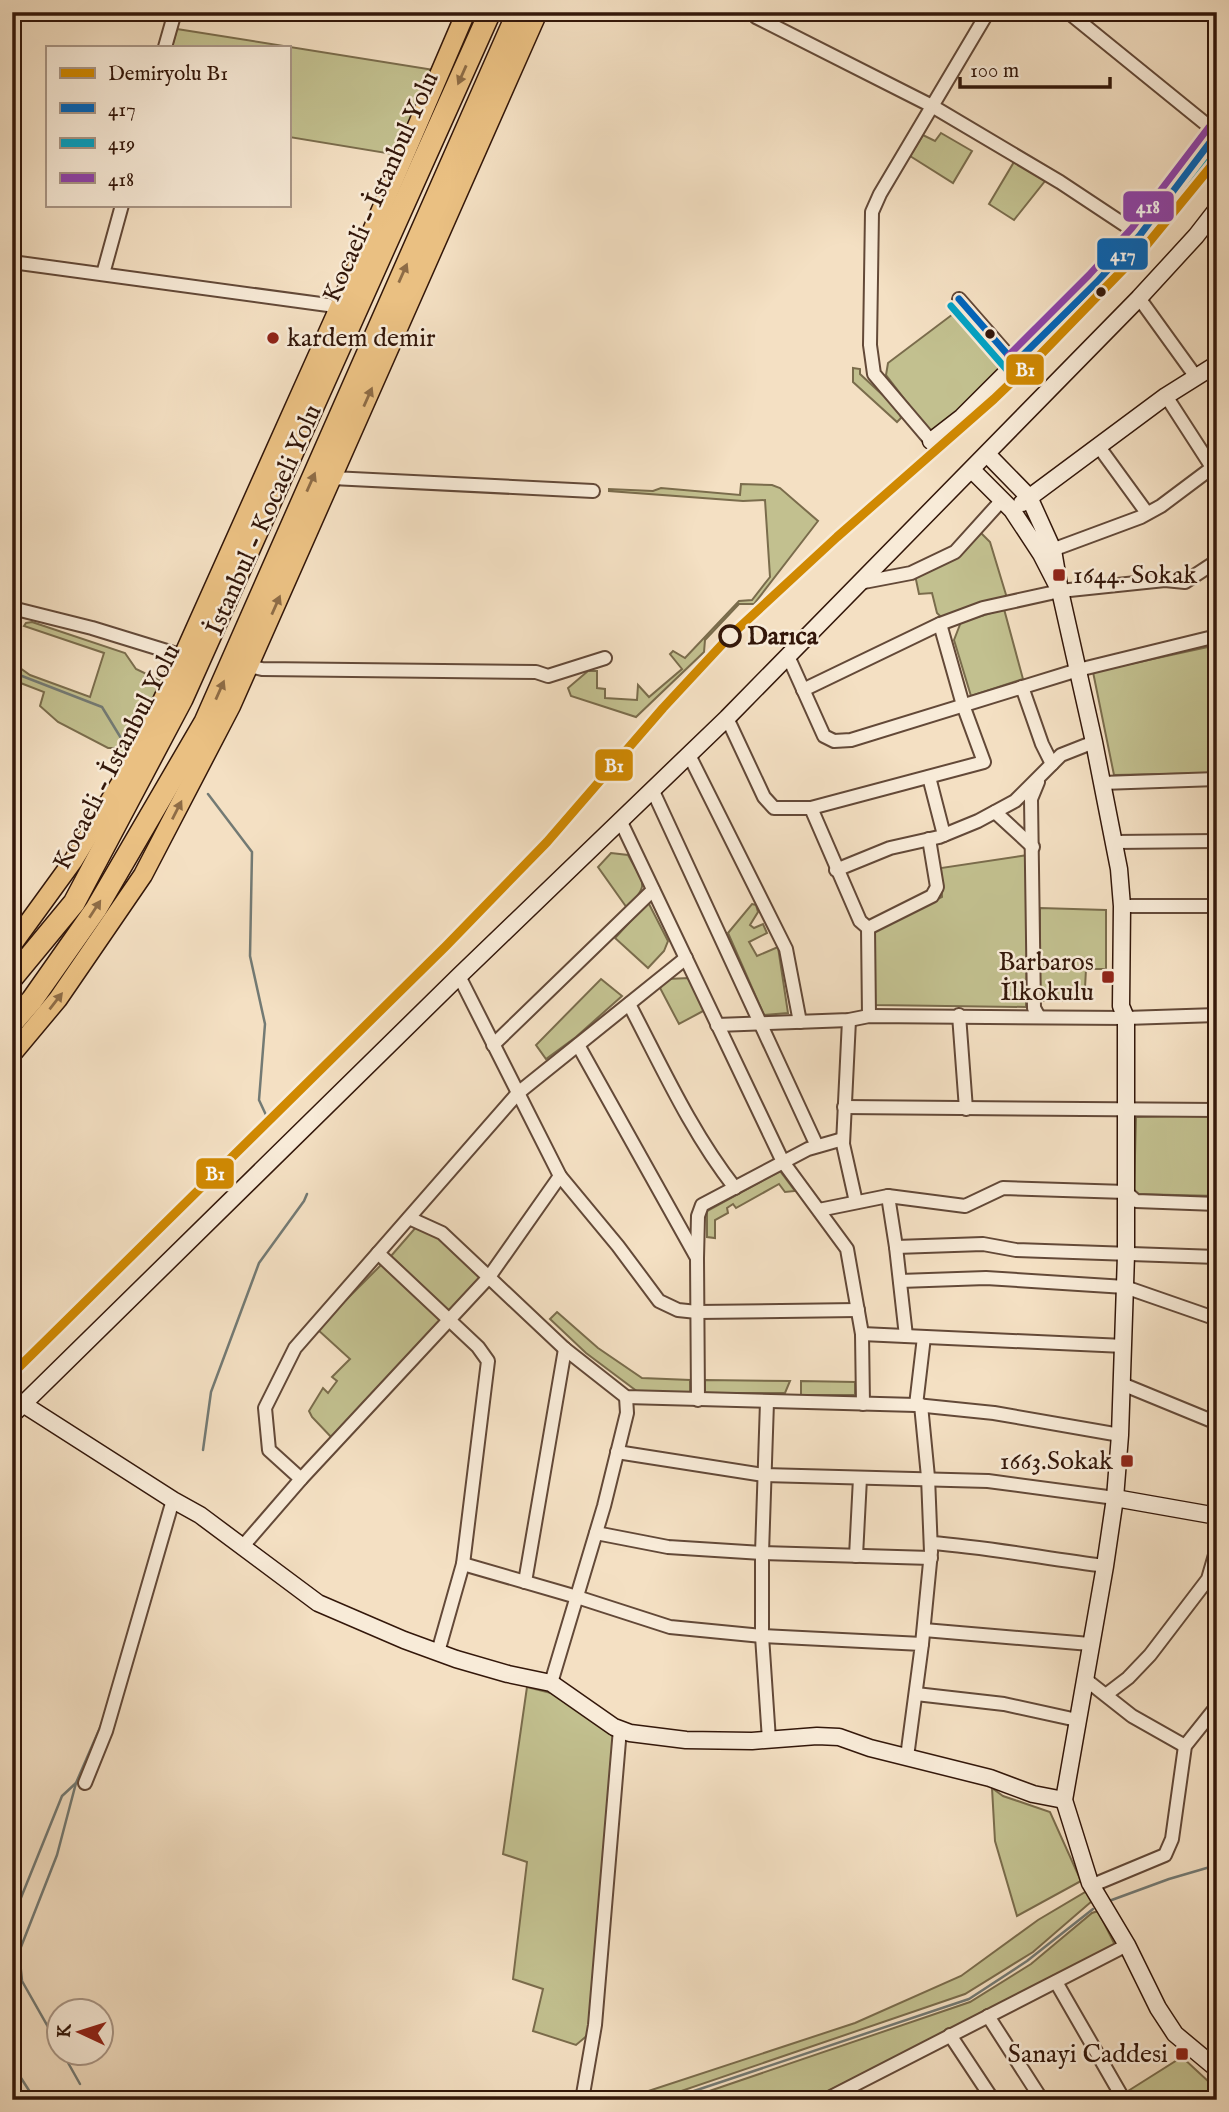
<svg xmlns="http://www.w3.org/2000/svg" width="1229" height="2112" font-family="'IM FELL English',serif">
	<rect width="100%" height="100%" fill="#f4e0c3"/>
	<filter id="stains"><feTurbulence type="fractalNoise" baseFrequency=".00286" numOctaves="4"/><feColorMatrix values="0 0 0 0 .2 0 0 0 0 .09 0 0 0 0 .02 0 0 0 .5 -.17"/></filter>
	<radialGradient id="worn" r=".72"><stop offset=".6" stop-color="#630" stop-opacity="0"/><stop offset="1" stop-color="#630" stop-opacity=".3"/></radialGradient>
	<!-- green -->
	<g fill="#c2c08f" stroke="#7a6c4c" stroke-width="2">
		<path d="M177 29 434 70 398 155 289 137V47H172Z"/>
		<path d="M941 133 972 151 953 183 910 156 923 135 935 141Z"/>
		<path d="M1014 162 1045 181 1014 220 989 204Z"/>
		<path d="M953 314 1001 369 938 433 929 431 886 375 888 363Z"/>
		<path d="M853 368 860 369V374L899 410 901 418 897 422 853 382Z"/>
		<path d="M741 484 772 485 780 488 818 521 754 604H739L705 640 704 652 636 717 571 696 568 688 588 671H597V688L605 689V698L637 700 638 685 649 697 682 669 670 654 673 651 685 658 739 601 752 600 770 577 765 500 743 501 609 491V489L653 491 661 488 740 495Z"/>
		<path d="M979 531 990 542 1007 598 941 617 937 613 932 593 919 594 915 575Z"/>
		<path d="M1004 609 1023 679 971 696 954 640 961 622Z"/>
		<path d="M32 622 125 653 136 669 161 681 124 762 116 748H108L58 722 40 706 44 692 18 682 20 668 30 675 90 697 104 653 24 626 26 623Z"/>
		<path d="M1217 645V773L1114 775 1093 672Z"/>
		<path d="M611 853 628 855C643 883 651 883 627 908L598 867Z"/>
		<path d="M1028 855 1026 1007 874 1005 875 931 942 897 941 868Z"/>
		<path d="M648 902 668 941 664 951 648 968 615 938Z"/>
		<path d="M752 904 756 905 758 912 750 925 754 928 763 924 767 933 749 942 757 956 778 947 788 1013 764 1015 728 933Z"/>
		<path d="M1040 908 1106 910V969H1086L1085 988 1066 1001H1040Z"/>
		<path d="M689 978 705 1010 679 1024 659 986 667 979Z"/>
		<path d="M601 979 622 996 576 1037 546 1059 536 1045Z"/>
		<path d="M1217 1115V1196L1134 1194 1136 1117Z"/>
		<path d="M780 1171 795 1191 785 1192 779 1184 736 1208 733 1204 727 1208 728 1213 715 1220V1238L707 1237V1211Z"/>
		<path d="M417 1226 436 1236 482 1277 448 1312 391 1256Z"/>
		<path d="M384 1262 444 1319 333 1439 312 1417 309 1411 323 1388 328 1393 337 1381 332 1377 350 1359 317 1329Z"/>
		<path d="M557 1312 598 1348 642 1378 690 1380V1393L638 1392 586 1353 550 1319Z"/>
		<path d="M705 1380 790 1381 785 1393H705Z"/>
		<path d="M801 1381 855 1382V1395H801Z"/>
		<path d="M527 1687 555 1694 616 1736 589 2034 576 2045 533 2031 543 1989 513 1979 527 1862 503 1854Z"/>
		<path d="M992 1788 1003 1796 1050 1812 1081 1881 1017 1916 995 1841Z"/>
		<path d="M1087 1891 1092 1901 1033 1952 965 1994 655 2100H621L855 2023 961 1976 1038 1920Z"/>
		<path d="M1098 1911 1115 1945 811 2100H683L970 2002 1031 1964 1092 1913Z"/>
		<path d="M1182 2057 1209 2082 1211 2091 1202 2100H1133L1128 2091Z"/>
	</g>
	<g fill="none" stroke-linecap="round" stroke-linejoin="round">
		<!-- stream -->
		<g stroke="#737a74" stroke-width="2.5">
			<path d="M22 676 102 707 124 743"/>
			<path d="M208 794 252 852 250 956 265 1024 259 1100 266 1115"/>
			<path d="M203 1450 211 1392 259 1263 304 1201 307 1194"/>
			<path d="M1109 1901 1169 1879 1210 1867"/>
			<path d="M12 1920 62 1796 76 1783"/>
			<path d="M60 2048 22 1981 19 1952 57 1855 76 1783 102 1723"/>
			<path d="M62 2052 80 2084"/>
			<path d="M12 2064 30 2092V2100"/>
			<path d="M667 2100 969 1999 1027 1961 1093 1909"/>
		</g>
		<defs>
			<g id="street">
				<path d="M756 12V17L932 106 1060 182 1140 235"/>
				<path d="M1068 12 1217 133"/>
				<path d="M165 47 175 12"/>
				<path d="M12 262 328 305 338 310"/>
				<path d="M103 274 122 205"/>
				<path d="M1139 298 1196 377"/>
				<path d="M959 299 1015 363"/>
				<path d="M1166 396 1217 475"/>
				<path d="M931 441 874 374 870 345 872 212 880 194 988 12"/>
				<path d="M1099 447 1147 513"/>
				<path d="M332 478 593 491"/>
				<path d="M1044 553 1141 517 1161 506 1217 464"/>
				<path d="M864 582 911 573 955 552 1002 500"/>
				<path d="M12 608 92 628 183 656"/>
				<path d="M12 649V657"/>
				<path d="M788 656 824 736 834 741 851 740 1078 670 1217 636"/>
				<path d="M249 666 262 669 536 672 548 676 605 658"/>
				<path d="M1022 687 1042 744 1052 764"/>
				<path d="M803 690 940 624 983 608 1060 591 1165 580 1185 582 1217 561"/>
				<path d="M727 718 764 797 774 808H811L984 762 963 705 940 624"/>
				<path d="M689 755 786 949 800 1022"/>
				<path d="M929 777 944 835"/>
				<path d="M1038 782 1031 799 1034 1008 1039 1017"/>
				<path d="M1102 783 1217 779"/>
				<path d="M652 789 817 1146"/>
				<path d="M811 808 860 921 868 928 869 1016"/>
				<path d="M995 812 1033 847"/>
				<path d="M620 820 783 1162 847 1249 862 1334 863 1404"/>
				<path d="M1114 842 1217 841"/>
				<path d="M836 870 890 848 939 837 978 821 1015 801 1061 755 1094 742"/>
				<path d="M1122 906H1217"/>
				<path d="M868 928 932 896 937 887 929 839"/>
				<path d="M459 976 560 1176 618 1246 659 1301 678 1310 697 1312 858 1310"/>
				<path d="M629 1004C662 1067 691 1132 735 1188"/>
				<path d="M959 1015 966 1109"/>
				<path d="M849 1020 843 1144 856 1202"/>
				<path d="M717 1025 849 1020 869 1016 1126 1018 1217 1015"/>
				<path d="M493 1045 653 890"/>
				<path d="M578 1045 697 1258"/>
				<path d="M844 1107 1217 1110"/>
				<path d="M888 1196 965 1206 1003 1188 1126 1192 1136 1201 1217 1204"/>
				<path d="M819 1210 888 1196 896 1247 906 1336"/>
				<path d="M409 1218 442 1233 565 1349 626 1397 916 1405 994 1413 1120 1435"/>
				<path d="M896 1247 983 1244 1016 1250 1217 1257"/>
				<path d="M378 1253 478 1347 488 1361 463 1564 438 1652"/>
				<path d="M900 1281 986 1278 1125 1287 1217 1319"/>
				<path d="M862 1334 1124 1346"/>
				<path d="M1122 1384 1217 1423"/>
				<path d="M698 1400 697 1258 698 1216 702 1205 808 1149 843 1139"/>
				<path d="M767 1402 762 1553V1636L769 1740"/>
				<path d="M916 1405 924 1337"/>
				<path d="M921 1405 928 1477 931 1552 922 1644"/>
				<path d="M617 1452 764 1475 988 1481 1115 1498"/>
				<path d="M301 1479 269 1450 265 1408 295 1348 518 1093 686 958"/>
				<path d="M596 1533 668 1547 762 1553 931 1558"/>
				<path d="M931 1543C989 1547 1047 1559 1105 1566"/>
				<path d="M243 1546 301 1479 489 1277 560 1176"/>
				<path d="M856 1556 860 1478"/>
				<path d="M463 1564 577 1597 670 1627 762 1636 922 1644 907 1757"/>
				<path d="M525 1582 565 1349"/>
				<path d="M924 1630 1090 1644"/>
				<path d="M1085 1679 1132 1716 1185 1746"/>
				<path d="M551 1683 604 1506 627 1413 626 1397"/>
				<path d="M916 1694 1004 1704 1077 1720"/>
				<path d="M1107 1694 1128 1678 1150 1655 1208 1579 1217 1548"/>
				<path d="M85 1783 106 1731 173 1500"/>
				<path d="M1090 1883 1093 1885 1165 1855 1172 1839 1185 1746 1217 1706"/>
				<path d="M1056 1982 1124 2100"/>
				<path d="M988 2016 1042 2100"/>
				<path d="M950 2035 993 2100"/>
				<path d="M582 2100 595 2025 620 1729"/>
				<path d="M825 2100 1127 1945"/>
			</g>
			<g id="secondary">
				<path d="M931 441 962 417 1097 282 1140 235 1217 133"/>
				<path d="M972 470 1012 510 1041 554 1060 591 1053 550 1029 497 987 454"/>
				<path d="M1022 503 1166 396 1217 364"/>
				<path d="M1060 591 1094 742 1119 869 1122 906 1121 1006 1126 1018V1255L1120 1435 1115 1498 1105 1566 1064 1800 1090 1883 1127 1945 1158 2008 1175 2034 1217 2069"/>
				<path d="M23 1404 173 1500 200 1515 318 1603 404 1640 456 1659 508 1674 551 1683 614 1727 630 1733 686 1740 752 1741 817 1736 839 1737 870 1748 990 1778 1033 1794 1064 1800"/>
				<path d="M12 1415 459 976 727 718 1139 298 1196 236 1217 209"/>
				<path d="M1115 1498 1217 1516"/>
			</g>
			<g id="primary">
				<path d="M12 945 73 861 134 761 183 656 338 310 466 12"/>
				<path d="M12 1054 58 999 143 875 231 706 538 12"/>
				<path d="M1215 2100 1217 2098"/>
			</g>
			<g id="highway">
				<path d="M12 978 74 903 182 699 490 12"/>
				<path d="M12 1023 32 1000 96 909 205 722 518 12"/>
			</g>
		</defs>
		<!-- street casing -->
		<use href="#street" stroke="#634938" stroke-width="16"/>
		<!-- secondary casing -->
		<use href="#secondary" stroke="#33170a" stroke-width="19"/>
		<!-- primary casing -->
		<use href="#primary" stroke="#33170a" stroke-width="21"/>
		<!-- highway casing -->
		<use href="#highway" stroke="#33170a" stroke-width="24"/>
		<!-- street -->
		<use href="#street" stroke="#f8ebd8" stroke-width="12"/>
		<!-- secondary -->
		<use href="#secondary" stroke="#f8ebd8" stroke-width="16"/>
		<!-- primary -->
		<use href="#primary" stroke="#eac082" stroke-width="18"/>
		<!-- highway -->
		<use href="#highway" stroke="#eac082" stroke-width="21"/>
		<defs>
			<g id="bus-1">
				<path d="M959 299 1015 363"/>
				<path d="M1015 363 1097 282 1140 235 1217 133"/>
			</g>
			<g id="bus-2">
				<path d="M951 306 1007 370"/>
				<path d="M1022 370 1104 289 1148 242 1217 151"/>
			</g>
			<path id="bus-3" d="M1008 356 1089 275 1132 228 1209 127"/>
		</defs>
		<!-- bus-1 casing -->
		<use href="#bus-1" stroke="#f8ebd8" stroke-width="12"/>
		<!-- bus-2 casing -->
		<use href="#bus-2" stroke="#f8ebd8" stroke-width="12"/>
		<!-- bus-3 casing -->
		<use href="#bus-3" stroke="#f8ebd8" stroke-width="12"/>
		<!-- bus-1 -->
		<use href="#bus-1" stroke="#0065bd" stroke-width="7"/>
		<!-- bus-2 -->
		<use href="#bus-2" stroke="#03a2c4" stroke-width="7"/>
		<!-- bus-3 -->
		<use href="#bus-3" stroke="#8e44ad" stroke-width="7"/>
		<defs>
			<path id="rail-1" d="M12 1374 446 946 547 842 663 708 729 637 837 537 994 399 1042 353 1145 247 1217 159"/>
		</defs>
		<!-- rail-1 casing -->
		<use href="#rail-1" stroke="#f8ebd8" stroke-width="14"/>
		<!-- rail-1 -->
		<use href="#rail-1" stroke="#d08902" stroke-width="9"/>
	</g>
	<!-- one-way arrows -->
	<defs><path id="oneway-solid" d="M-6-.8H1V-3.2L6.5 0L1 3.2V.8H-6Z" transform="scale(1.75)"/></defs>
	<g fill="#8e6c46">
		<use href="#oneway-solid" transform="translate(462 75) rotate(114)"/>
		<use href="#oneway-solid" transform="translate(403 273) rotate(-66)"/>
		<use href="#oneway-solid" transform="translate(368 397) rotate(-66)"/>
		<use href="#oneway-solid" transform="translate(311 482) rotate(-66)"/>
		<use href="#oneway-solid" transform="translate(276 605) rotate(-66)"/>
		<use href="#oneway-solid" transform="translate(220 690) rotate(-66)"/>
		<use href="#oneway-solid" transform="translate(177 810) rotate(-63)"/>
		<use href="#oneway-solid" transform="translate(95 909) rotate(-57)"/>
		<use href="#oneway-solid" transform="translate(56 1001) rotate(-52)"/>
	</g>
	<!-- markers -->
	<g fill="#33170a" stroke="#f8ebd8" stroke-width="2.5">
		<circle cx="1101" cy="292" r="6"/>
		<circle cx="990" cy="334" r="6"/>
	</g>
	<g fill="#8f2418" stroke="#f8ebd8" stroke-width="2.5">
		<circle cx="273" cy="338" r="7"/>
		<rect x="1052" y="568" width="14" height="14" rx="3.5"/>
		<rect x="1101" y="970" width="14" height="14" rx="3.5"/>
		<rect x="1120" y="1454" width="14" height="14" rx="3.5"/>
		<rect x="1175" y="2047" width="14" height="14" rx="3.5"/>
	</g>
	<circle fill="#f8ebd8" stroke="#33170a" stroke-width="3.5" cx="730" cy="636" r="10"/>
	<g text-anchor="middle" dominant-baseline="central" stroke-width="5" stroke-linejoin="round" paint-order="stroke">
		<!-- street labels -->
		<g font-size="26" fill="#33170a" stroke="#f8ebd8">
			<text transform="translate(381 187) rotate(-66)">Kocaeli - İstanbul Yolu</text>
			<text transform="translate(264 520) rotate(-66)">İstanbul - Kocaeli Yolu</text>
			<text transform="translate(117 757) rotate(-63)">Kocaeli - İstanbul Yolu</text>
		</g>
		<!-- poi labels -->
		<g font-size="26" fill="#33170a" stroke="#f8ebd8" text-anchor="end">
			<text x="287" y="338" text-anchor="start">kardem demir</text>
			<text x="1073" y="575" text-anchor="start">1644. Sokak</text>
			<text x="1094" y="962">Barbaros<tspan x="1094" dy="30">İlkokulu</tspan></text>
			<text x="1113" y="1461">1663.Sokak</text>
			<text x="1168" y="2054">Sanayi Caddesi</text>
		</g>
		<!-- stop labels -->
		<g font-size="26" font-weight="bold" fill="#33170a" stroke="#f8ebd8" text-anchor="start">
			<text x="747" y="636">Darıca</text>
		</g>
	</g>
	<g stroke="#f8ebd8" stroke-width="2.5">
		<rect x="1122" y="190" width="53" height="33" rx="7" fill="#8e44ad"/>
		<rect x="1096" y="237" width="53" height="34" rx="7" fill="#0065bd"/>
		<rect x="1005" y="353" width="40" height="33" rx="7" fill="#d08902"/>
		<rect x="594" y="748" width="40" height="34" rx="7" fill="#d08902"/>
		<rect x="195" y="1157" width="40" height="33" rx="7" fill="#d08902"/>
	</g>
	<g font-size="19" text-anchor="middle" font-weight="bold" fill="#fff">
		<text x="1148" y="213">418</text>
		<text x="1123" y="261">417</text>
		<text x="1025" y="376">B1</text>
		<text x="614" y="772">B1</text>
		<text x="215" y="1180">B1</text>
	</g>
	<!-- margin -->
	<rect width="1229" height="2112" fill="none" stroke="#f4e0c3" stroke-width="42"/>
	<rect x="14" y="14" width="1201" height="2084" fill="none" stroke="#33170a" stroke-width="3.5"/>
	<rect x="21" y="21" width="1187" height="2070" fill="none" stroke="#33170a" stroke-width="2"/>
	<!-- legend -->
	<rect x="46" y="46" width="245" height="161" fill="#f8ebd8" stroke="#a99686" stroke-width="2"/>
	<rect x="60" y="68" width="35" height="10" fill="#d08902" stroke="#a99686" stroke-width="2"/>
	<text x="108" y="80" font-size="21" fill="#33170a">Demiryolu B1</text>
	<rect x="60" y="103" width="35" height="10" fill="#0065bd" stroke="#a99686" stroke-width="2"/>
	<text x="108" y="116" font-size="21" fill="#33170a">417</text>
	<rect x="60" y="138" width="35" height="10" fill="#03a2c4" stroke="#a99686" stroke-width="2"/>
	<text x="108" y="150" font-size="21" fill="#33170a">419</text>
	<rect x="60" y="173" width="35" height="10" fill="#8e44ad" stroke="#a99686" stroke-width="2"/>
	<text x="108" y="186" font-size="21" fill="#33170a">418</text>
	<!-- north arrow -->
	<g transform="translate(80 2032) rotate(274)"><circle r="33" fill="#f8ebd8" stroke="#a99686" stroke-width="2"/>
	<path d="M0-5L12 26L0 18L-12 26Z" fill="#8f2418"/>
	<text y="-10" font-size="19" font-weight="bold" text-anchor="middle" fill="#33170a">K</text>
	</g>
	<!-- scale -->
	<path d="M960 77v10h150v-10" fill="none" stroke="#33170a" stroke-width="3.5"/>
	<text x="970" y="77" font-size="21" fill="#33170a" stroke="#f8ebd8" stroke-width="5" paint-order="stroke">100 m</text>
	<rect width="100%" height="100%" filter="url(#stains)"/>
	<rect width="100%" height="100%" fill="url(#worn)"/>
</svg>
